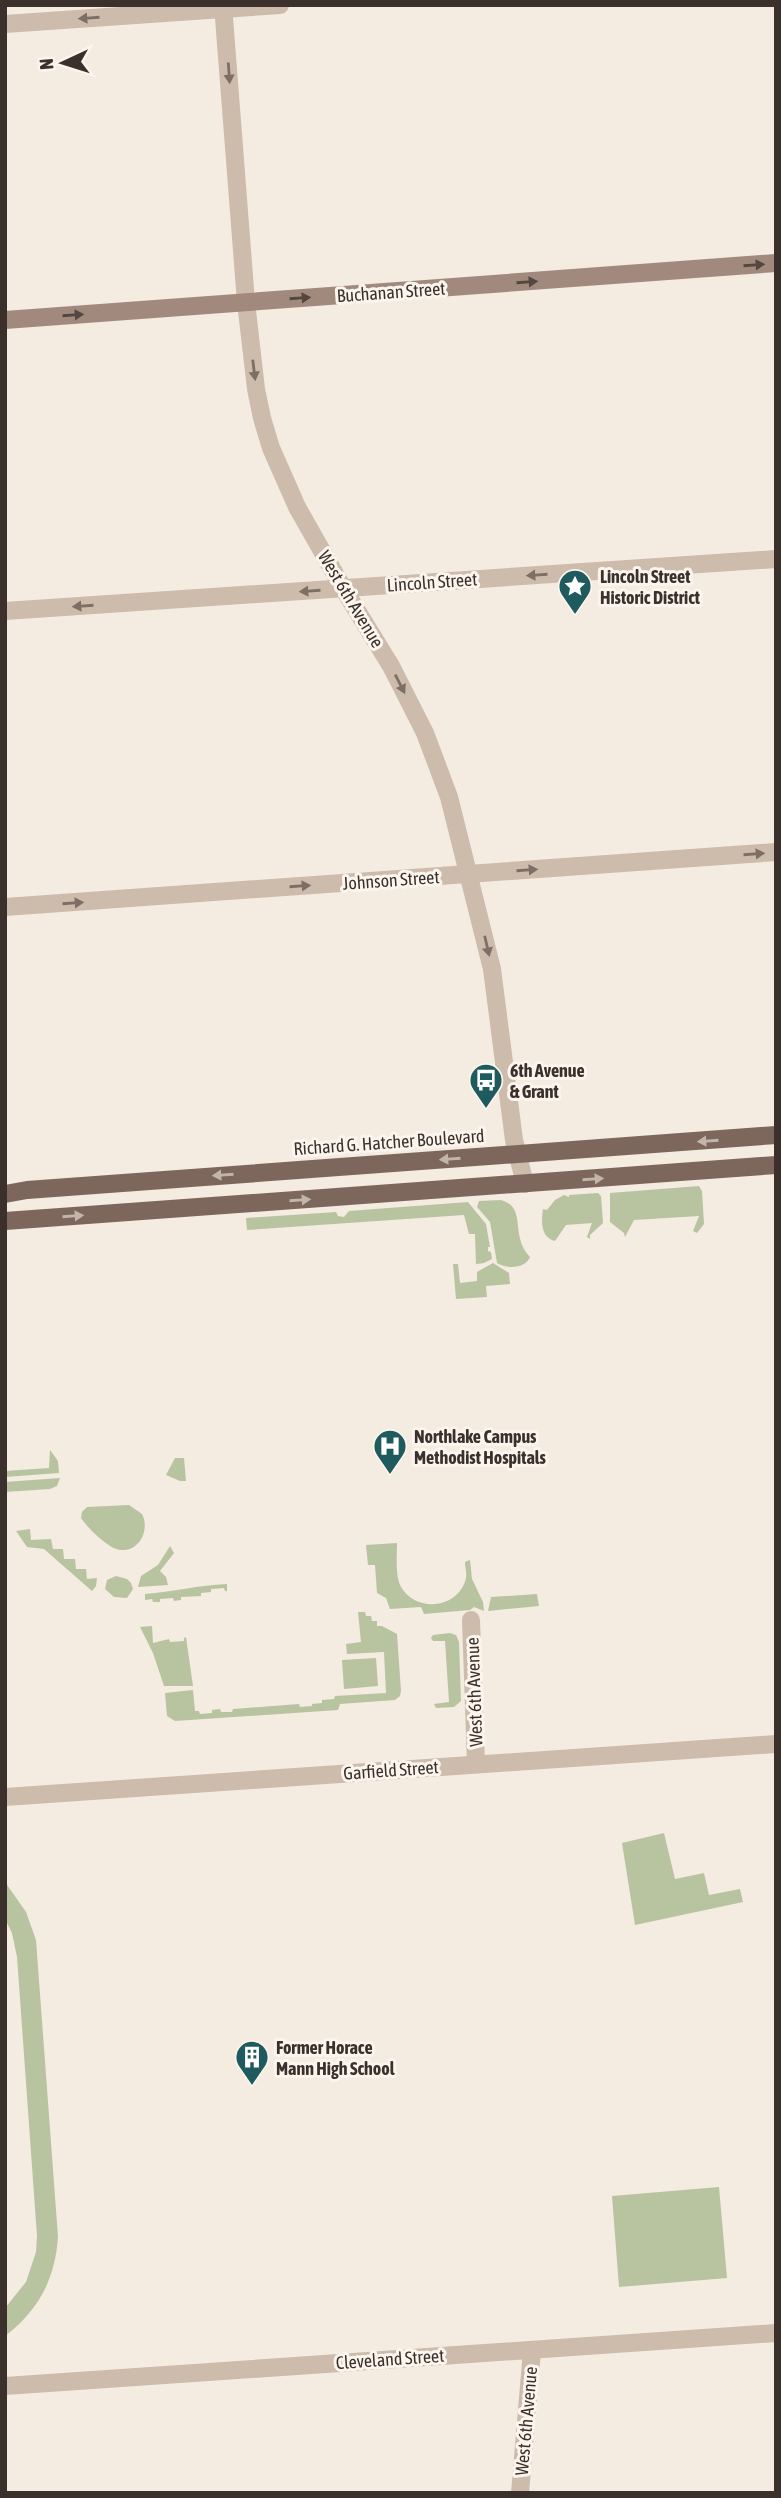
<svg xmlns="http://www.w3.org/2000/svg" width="781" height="2498" font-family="'Asap Condensed',sans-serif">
	<rect width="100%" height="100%" fill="#f4ebe1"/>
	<!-- green -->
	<g fill="#b8c4a0">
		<path d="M699 1186 702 1191 704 1224 697 1233 693 1231 699 1216 634 1220 625 1237 624 1233 610 1222V1193Z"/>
		<path d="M598 1193 601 1196 603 1223 590 1235V1239L587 1237 592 1223 566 1225 555 1241C541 1237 541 1223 543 1209L547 1210 555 1200 564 1195 569 1197V1195Z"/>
		<path d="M501 1200C528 1208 509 1235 530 1257 525 1269 507 1269 497 1263L490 1222 477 1207 479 1201Z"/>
		<path d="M468 1202 486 1224 490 1247H488V1251L491 1252 492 1259 484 1263 476 1264 475 1234H469L464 1215 247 1230 246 1218 336 1212 338 1216 344 1217 349 1211Z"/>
		<path d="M493 1263 509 1273 510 1284 486 1286 487 1297 456 1299 453 1264H458L460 1283 477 1281V1272Z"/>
		<path d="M50 1450 58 1461 59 1473 5 1477V1471L49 1468Z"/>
		<path d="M175 1458H184L186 1481H180L166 1475Z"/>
		<path d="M60 1478 57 1486 50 1489 5 1492V1482Z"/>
		<path d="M129 1505 142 1514C150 1529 140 1552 120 1550 107 1548 88 1528 81 1518L82 1512 87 1507Z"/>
		<path d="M30 1529 31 1540 51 1539 53 1549H63L64 1559H75L76 1569H86L87 1579 97 1578 96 1586 92 1591 44 1549 27 1547 16 1531Z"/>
		<path d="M397 1543C397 1556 395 1576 401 1587 416 1613 459 1609 466 1578 467 1573 465 1567 465 1562L470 1560 472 1579 483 1602 484 1611 474 1607 470 1610 424 1614 421 1607 390 1609 386 1598 377 1593 375 1565H368L366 1545Z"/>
		<path d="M170 1546 174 1553 160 1571 166 1577 168 1585 138 1587 141 1576 158 1565Z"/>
		<path d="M116 1576 127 1579 131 1583 133 1589 127 1598 114 1597 105 1589 107 1580Z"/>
		<path d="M227 1584V1591H225L224 1588 211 1589V1592L201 1593V1596L181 1597V1600L174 1601 173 1598 160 1599V1602H153L152 1599 145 1600V1594C172 1592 199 1585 227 1584Z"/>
		<path d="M537 1594 539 1606 488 1611 491 1597Z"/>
		<path d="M358 1612H365L366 1616H371L372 1621H377V1626H382L397 1634 401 1691 400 1696 395 1700 340 1704 338 1710 175 1721 167 1716 165 1693 193 1690 195 1711H199L200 1714 212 1713V1710L220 1709 221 1712H232L233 1709 299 1704 300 1707 312 1706V1704L322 1703V1700L334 1699 335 1696 386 1693 384 1652 347 1654 346 1644 361 1642Z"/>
		<path d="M152 1626 153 1643 169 1639 170 1642 184 1641V1638L186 1637 193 1686H164L153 1653 140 1627Z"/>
		<path d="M450 1633 456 1635 459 1642 461 1701 454 1707 436 1708 434 1704 449 1702 445 1641H433L431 1638 433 1635Z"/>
		<path d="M376 1658 378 1686 344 1689 342 1660Z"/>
		<path d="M664 1833 675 1879 704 1873 709 1895 740 1889 743 1902 635 1925 622 1843Z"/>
		<path d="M5 1882 26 1912 36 1940 58 2237C55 2279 39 2310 5 2336V2308L26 2282 36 2252 37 2236 17 1957 12 1933 5 1919Z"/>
		<path d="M719 2187 727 2278 619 2287 612 2196Z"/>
	</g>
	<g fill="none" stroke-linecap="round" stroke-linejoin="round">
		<!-- street -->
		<g stroke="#cdbbac" stroke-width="18">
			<path d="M223 5 246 302 256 389 262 418 271 448 297 507 343 588 391 666 425 733 449 797 492 969 514 1140 525 1184"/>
			<path d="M5 24 280 5"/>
			<path d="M5 611 776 559"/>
			<path d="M5 907 776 852"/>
			<path d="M471 1620 476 1764"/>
			<path d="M5 1797 776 1744"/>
			<path d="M5 2386 776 2333"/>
			<path d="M520 2493 532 2350"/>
		</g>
		<!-- secondary -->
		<path stroke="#a18a7d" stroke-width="18" d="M5 320 776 263"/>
		<!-- primary -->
		<g stroke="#7d675c" stroke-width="18">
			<path d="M5 1194 27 1190 776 1135"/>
			<path d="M5 1221 776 1165"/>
		</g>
	</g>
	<!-- one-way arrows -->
	<defs><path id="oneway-solid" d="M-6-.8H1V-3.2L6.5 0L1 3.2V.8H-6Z" transform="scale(1.75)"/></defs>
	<g fill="#7d6f65">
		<use href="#oneway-solid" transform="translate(89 18) rotate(176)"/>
		<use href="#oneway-solid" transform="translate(229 73) rotate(86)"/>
		<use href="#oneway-solid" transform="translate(254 370) rotate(83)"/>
		<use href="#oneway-solid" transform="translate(537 575) rotate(176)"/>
		<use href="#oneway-solid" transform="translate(310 591) rotate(176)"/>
		<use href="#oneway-solid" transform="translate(83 606) rotate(176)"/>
		<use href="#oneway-solid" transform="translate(400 684) rotate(63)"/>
		<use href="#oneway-solid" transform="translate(754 854) rotate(-4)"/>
		<use href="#oneway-solid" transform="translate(527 870) rotate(-4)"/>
		<use href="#oneway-solid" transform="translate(300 886) rotate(-4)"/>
		<use href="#oneway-solid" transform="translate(73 903) rotate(-4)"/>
		<use href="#oneway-solid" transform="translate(487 946) rotate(77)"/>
	</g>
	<g fill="#544640">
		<use href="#oneway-solid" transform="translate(754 265) rotate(-4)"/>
		<use href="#oneway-solid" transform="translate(527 282) rotate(-4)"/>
		<use href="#oneway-solid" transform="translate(300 298) rotate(-4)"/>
		<use href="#oneway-solid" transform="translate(73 315) rotate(-4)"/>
	</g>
	<g fill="#c2b5ac">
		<use href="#oneway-solid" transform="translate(708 1141) rotate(176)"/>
		<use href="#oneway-solid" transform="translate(450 1159) rotate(176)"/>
		<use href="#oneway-solid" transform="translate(223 1175) rotate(176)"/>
		<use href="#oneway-solid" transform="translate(593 1179) rotate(-4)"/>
		<use href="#oneway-solid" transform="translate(300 1200) rotate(-4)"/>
		<use href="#oneway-solid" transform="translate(73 1216) rotate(-4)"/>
	</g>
	<!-- icons -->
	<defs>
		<symbol id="sight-pin" viewBox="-11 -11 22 30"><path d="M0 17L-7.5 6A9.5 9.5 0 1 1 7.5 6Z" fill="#1f5a5e" stroke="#fbf5ee"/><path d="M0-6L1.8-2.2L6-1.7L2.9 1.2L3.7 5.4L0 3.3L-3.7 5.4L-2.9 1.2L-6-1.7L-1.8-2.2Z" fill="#fff"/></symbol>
		<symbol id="bus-pin" viewBox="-11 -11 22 30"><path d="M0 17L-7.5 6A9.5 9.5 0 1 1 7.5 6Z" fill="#1f5a5e" stroke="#fbf5ee"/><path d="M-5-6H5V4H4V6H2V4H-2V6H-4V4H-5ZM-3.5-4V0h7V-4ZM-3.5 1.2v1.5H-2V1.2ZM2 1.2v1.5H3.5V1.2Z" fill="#fff"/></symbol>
		<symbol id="hospital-pin" viewBox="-11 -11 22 30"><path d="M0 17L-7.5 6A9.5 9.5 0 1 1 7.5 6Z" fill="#1f5a5e" stroke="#fbf5ee"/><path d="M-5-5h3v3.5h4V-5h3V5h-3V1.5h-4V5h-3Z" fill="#fff"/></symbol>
		<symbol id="building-pin" viewBox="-11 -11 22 30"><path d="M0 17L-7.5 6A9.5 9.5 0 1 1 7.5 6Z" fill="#1f5a5e" stroke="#fbf5ee"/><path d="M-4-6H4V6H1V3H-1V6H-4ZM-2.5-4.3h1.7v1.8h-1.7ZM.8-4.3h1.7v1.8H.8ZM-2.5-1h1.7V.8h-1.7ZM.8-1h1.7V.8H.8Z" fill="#fff"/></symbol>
	</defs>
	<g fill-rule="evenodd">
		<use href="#sight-pin" x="556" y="567" width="38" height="52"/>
		<use href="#bus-pin" x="467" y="1061" width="38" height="52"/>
		<use href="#hospital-pin" x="371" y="1427" width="38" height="52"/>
		<use href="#building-pin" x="233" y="2038" width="38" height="52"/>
	</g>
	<g text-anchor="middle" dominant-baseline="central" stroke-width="6" stroke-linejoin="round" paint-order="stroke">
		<!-- street labels -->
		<g font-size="18" fill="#3b302b" stroke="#fbf5ee">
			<text transform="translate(391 292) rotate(-4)">Buchanan Street</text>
			<text transform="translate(432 582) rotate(-4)">Lincoln Street</text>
			<text transform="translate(351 599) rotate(59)">West 6th Avenue</text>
			<text transform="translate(391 880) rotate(-4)">Johnson Street</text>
			<text transform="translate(389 1142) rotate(-4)">Richard G. Hatcher Boulevard</text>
			<text transform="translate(474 1692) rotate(-92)">West 6th Avenue</text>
			<text transform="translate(391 1770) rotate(-4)">Garfield Street</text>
			<text transform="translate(390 2359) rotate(-4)">Cleveland Street</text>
			<text transform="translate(526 2421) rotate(-85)">West 6th Avenue</text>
		</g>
		<!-- poi labels -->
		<g font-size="18" font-weight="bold" fill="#3b302b" stroke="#fbf5ee" text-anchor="start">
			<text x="600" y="576">Lincoln Street<tspan x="600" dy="21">Historic District</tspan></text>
			<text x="510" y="1070">6th Avenue<tspan x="510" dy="21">&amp; Grant</tspan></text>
			<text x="414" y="1436">Northlake Campus<tspan x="414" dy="21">Methodist Hospitals</tspan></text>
			<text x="276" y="2047">Former Horace<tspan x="276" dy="21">Mann High School</tspan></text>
		</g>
	</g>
	<!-- border -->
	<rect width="781" height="2498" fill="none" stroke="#3b302b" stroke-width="14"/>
	<!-- north arrow -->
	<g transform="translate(63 63) rotate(266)" stroke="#fbf5ee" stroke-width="5" paint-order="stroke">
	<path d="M0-5L12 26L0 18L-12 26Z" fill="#3b302b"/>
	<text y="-10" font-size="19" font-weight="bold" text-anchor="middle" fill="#3b302b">N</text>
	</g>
</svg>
